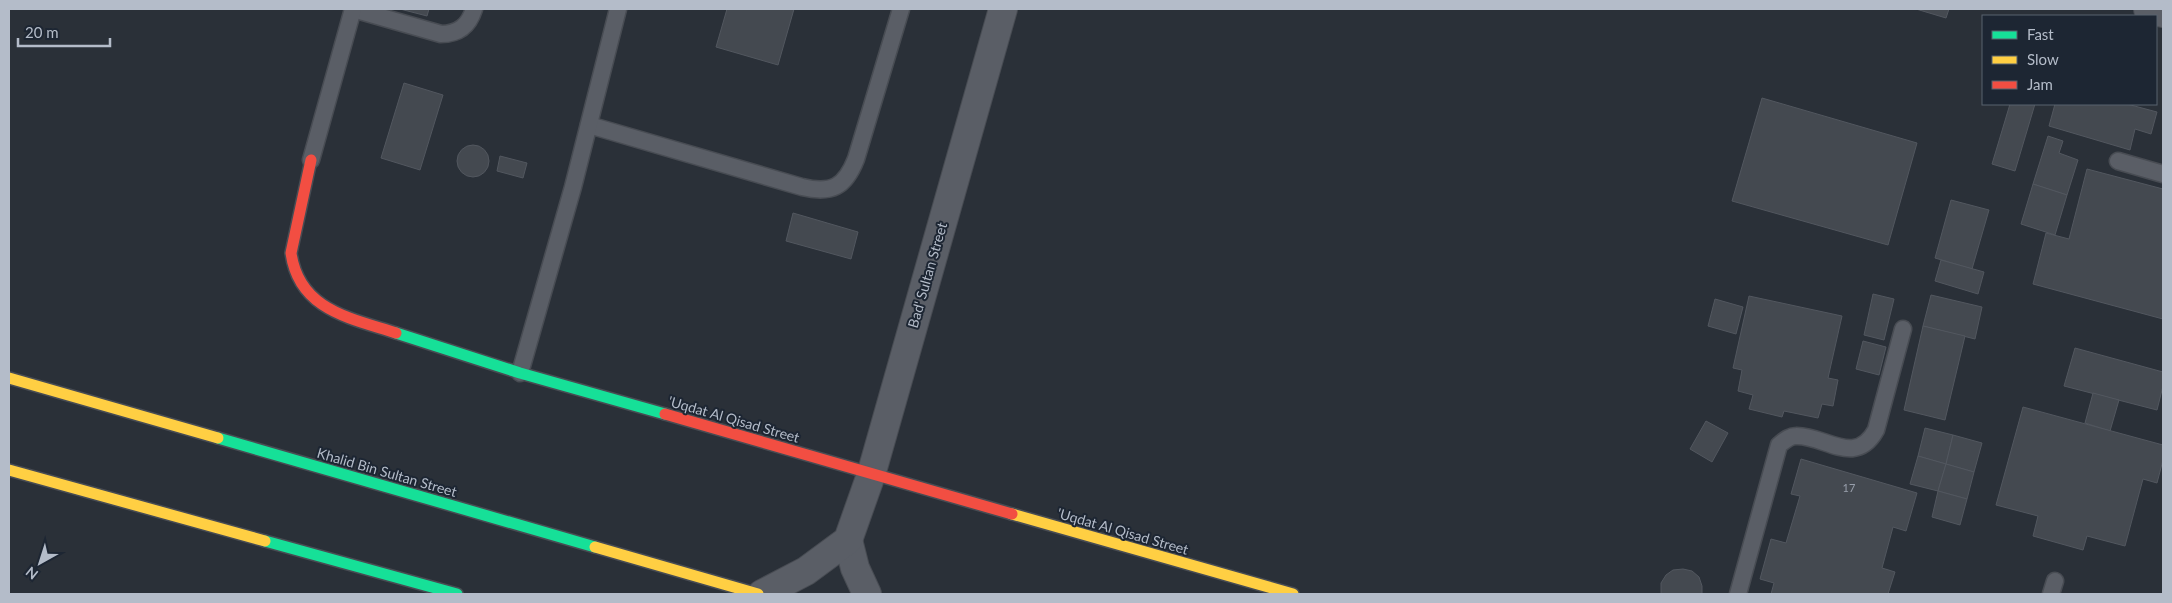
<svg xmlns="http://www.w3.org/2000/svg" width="2172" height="603" font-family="Lato,sans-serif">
	<rect width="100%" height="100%" fill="#2a3038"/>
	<!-- building -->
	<g fill="#444950" stroke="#52575f">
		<path d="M400 9H429L427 16Z"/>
		<path d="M727 9H794L778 65 716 47Z"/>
		<path d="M1916 9H1949L1946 18Z"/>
		<path d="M404 83 443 95 420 170 381 158Z"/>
		<path d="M1762 98 1917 143 1888 245 1732 201Z"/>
		<path d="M2010 104H2035L2015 171 1992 164Z"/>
		<path d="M2055 104H2127L2157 112 2151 134 2135 129 2130 150 2049 126Z"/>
		<path d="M2048 136 2063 141 2059 153 2078 160 2067 195 2033 184Z"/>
		<circle cx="473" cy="161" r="16"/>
		<path d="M500 156 527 163 523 178 497 171Z"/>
		<path d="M2087 169 2163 189V319L2033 284 2046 233 2069 239Z"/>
		<path d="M2033 184 2067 195 2055 235 2021 224Z"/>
		<path d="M1951 200 1989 210 1972 269 1935 258Z"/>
		<path d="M793 213 858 232 851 259 786 241Z"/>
		<path d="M1941 260 1984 272 1978 294 1935 281Z"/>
		<path d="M1873 294 1894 299 1884 340 1864 335Z"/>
		<path d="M1931 295 1982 307 1975 339 1923 326Z"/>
		<path d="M1749 296 1842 316 1828 378 1838 380 1833 406 1822 404 1818 418 1784 411 1782 417 1749 409 1753 395 1738 391 1742 370 1733 368Z"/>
		<path d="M1715 299 1743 307 1736 334 1708 326Z"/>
		<path d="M1923 326 1965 336 1945 420 1904 410Z"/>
		<path d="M1863 341 1886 347 1879 375 1856 369Z"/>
		<path d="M2075 348 2163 372V386L2157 410 2064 386Z"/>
		<path d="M2093 393 2119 400 2110 431 2085 423Z"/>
		<path d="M2023 407 2163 445V460L2157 483 2143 479 2125 546 2087 536 2083 550 2033 536 2038 516 1996 505Z"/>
		<path d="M1706 421 1728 433 1712 462 1690 449Z"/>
		<path d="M1925 428 1953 435 1946 464 1918 456Z"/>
		<path d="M1953 435 1982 443 1974 472 1946 464Z"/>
		<path d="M1918 456 1946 464 1938 491 1910 484Z"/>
		<path d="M1801 459 1917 493 1906 531 1893 527 1882 568 1895 572 1888 594H1771L1774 583 1760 579 1771 539 1786 543 1800 496 1791 494Z"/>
		<path d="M1946 464 1974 472 1967 499 1938 491Z"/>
		<path d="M1938 491 1967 499 1960 525 1932 517Z"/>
		<path d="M1683 569 1692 571 1699 577 1702 586V594H1661V583L1666 575 1673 570Z"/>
	</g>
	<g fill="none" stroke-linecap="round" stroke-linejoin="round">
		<defs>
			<g id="lane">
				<path d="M353 9 441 34C459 34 469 25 474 9"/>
				<path d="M589 125 802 187C832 194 845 187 856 159L901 9"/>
				<path d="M311 160 353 9"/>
				<path d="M2118 161 2163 174"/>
				<path d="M520 373 573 187 618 9"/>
				<path d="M1738 594 1779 445C1784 441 1789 436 1796 436 1825 435 1855 468 1876 430L1903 329"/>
				<path d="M2051 594 2055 581"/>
			</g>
			<g id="street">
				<path d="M2148 9 2163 13"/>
				<path d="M848 540 855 568 867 594"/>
				<path d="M762 594 806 571 848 540 871 475 1003 9"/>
			</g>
			<g id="fast">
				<path d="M396 333 520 373 665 414"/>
				<path d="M218 438 595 547"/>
				<path d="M265 541 457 594"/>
			</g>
			<g id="slow">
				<path d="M9 378 218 438"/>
				<path d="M9 470 265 541"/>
				<path d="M1012 514 1293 594"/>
				<path d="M595 547 758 594"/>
			</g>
			<g id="jam">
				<path d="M311 160 291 253C299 310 350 318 396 333"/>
				<path d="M665 414 1012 514"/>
			</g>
		</defs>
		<!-- lane casing -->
		<use href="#lane" stroke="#484c53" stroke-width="19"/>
		<!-- street casing -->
		<use href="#street" stroke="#484c53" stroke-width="30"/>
		<!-- fast casing -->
		<use href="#fast" stroke="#484c53" stroke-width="14"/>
		<!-- slow casing -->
		<use href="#slow" stroke="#484c53" stroke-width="14"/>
		<!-- jam casing -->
		<use href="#jam" stroke="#484c53" stroke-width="14"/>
		<!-- lane -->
		<use href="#lane" stroke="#5a5e66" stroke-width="16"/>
		<!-- street -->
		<use href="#street" stroke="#5a5e66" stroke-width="28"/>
		<!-- fast -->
		<use href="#fast" stroke="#16e098" stroke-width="11"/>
		<!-- slow -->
		<use href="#slow" stroke="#ffcf43" stroke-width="11"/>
		<!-- jam -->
		<use href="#jam" stroke="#f24e42" stroke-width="11"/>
	</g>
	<g text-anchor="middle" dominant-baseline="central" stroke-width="4" stroke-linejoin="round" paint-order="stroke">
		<!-- number labels -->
		<g font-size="11" fill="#989fab">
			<text x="1849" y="487">17</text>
		</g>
		<!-- street labels -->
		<g font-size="14" fill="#b4bcc9" stroke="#1d2633">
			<text transform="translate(927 275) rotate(-74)">Bad' Sultan Street</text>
			<text transform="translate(734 419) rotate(16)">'Uqdat Al Qisad Street</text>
			<text transform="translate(387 472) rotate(16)">Khalid Bin Sultan Street</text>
			<text transform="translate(1123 531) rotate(16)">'Uqdat Al Qisad Street</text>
		</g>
	</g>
	<!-- border -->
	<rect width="2172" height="603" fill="none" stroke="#b4bcc9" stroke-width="20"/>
	<!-- legend -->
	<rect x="1982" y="15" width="175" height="90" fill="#1d2633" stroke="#59626f"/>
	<rect x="1992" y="31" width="25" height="8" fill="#16e098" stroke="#59626f"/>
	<text x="2027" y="40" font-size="15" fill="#b4bcc9">Fast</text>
	<rect x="1992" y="56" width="25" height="8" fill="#ffcf43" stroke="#59626f"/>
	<text x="2027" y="65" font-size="15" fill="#b4bcc9">Slow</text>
	<rect x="1992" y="81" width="25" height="8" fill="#f24e42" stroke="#59626f"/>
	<text x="2027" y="90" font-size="15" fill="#b4bcc9">Jam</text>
	<!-- north arrow -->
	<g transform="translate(40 563) rotate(219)" stroke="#1d2633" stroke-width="4" paint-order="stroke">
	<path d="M0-4L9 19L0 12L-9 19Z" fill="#b4bcc9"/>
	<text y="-8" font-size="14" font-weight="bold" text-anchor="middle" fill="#b4bcc9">N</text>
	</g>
	<!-- scale -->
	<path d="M18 38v8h92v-8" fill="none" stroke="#b4bcc9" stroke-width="2.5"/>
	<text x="25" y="38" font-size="15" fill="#b4bcc9" stroke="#1d2633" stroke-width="4" paint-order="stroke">20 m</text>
</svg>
